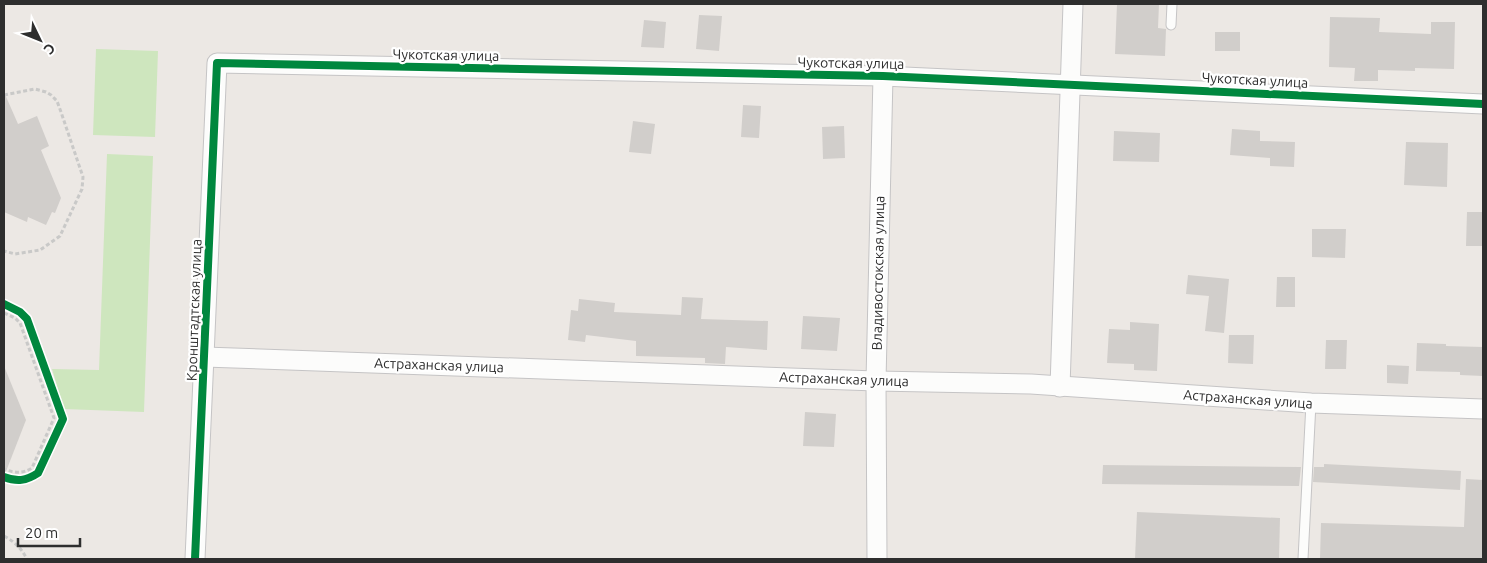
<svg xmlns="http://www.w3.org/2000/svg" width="1487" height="563" font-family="Ubuntu,sans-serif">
	<rect width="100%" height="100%" fill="#ece8e4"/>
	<!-- green -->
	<g fill="#cee6be">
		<path d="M96 49 158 51 155 137 93 135Z"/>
		<path d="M107 154 153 156 144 412 64 409 52 369 99 370Z"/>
	</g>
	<!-- building -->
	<g fill="#d1cecb">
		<path d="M1117 4H1159L1158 28 1166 29 1165 56 1115 54Z"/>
		<path d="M699 15 722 16 719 51 696 49Z"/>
		<path d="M1330 17 1380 18 1379 32 1431 34V22H1455L1454 69 1415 68V71L1378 70V81H1354L1355 68 1329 67Z"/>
		<path d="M644 20 666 22 664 48 641 47Z"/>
		<rect x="1215" y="32" width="25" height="19"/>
		<path d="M4 92 18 124 37 116 49 146 41 150 61 198 55 213 52 212 46 225 28 217 27 222 4 212Z"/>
		<path d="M743 105 761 106 759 138 741 137Z"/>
		<path d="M633 121 655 124 651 154 629 152Z"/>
		<path d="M844 126 845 158 823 159 822 127Z"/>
		<path d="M1232 129 1260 131V141L1295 142 1294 167 1270 166V158L1230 155Z"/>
		<path d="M1114 131 1160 133 1159 162 1113 161Z"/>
		<path d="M1406 142 1448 143 1447 187 1404 185Z"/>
		<path d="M1467 212H1483V246H1466Z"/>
		<path d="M1312 229H1346L1345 258 1312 257Z"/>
		<path d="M1188 275 1229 279 1224 333 1205 331 1209 296 1186 294Z"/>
		<path d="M1277 277H1295V307H1276Z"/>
		<path d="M682 297 703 298 701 319 768 321 767 350 726 347 725 364 705 363V358L636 356V341L586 335 585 342 568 340 571 310 578 311 579 299 615 303 614 312 681 315Z"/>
		<path d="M803 316 840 318 837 351 801 349Z"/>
		<path d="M1130 322 1159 324 1157 371 1134 370V364L1107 363 1109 329 1130 330Z"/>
		<path d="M1229 335H1254L1253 364 1228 363Z"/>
		<path d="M1326 340H1347L1346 369H1325Z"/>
		<path d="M1417 343 1446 344V346L1483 347V376L1460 375V372L1416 371Z"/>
		<path d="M1387 365 1409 366 1408 384 1387 383Z"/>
		<path d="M4 366 26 420 5 474H4Z"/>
		<path d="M805 412 836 414 834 447 803 446Z"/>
		<path d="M1324 464 1461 471 1460 490 1313 482 1314 467H1324Z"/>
		<path d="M1103 465 1300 467H1301L1299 486 1102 484Z"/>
		<path d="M1466 479 1483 480V559H1320L1321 523 1464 527Z"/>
		<path d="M1137 512 1280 518 1279 559H1135Z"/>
	</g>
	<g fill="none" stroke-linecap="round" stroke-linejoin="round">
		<defs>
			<g id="lane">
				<path d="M1171 25 1172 4"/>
				<path d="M1303 559 1311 403"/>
			</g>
			<g id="street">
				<path d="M204 357 876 381 1031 384 1311 403 1483 409"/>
				<path d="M1060 387 1073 4"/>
				<path d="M195 559 217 63 883 76 1483 104"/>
				<path d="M877 559 876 381 883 76"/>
			</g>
		</defs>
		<!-- lane casing -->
		<use href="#lane" stroke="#c5c4c5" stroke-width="11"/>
		<!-- street casing -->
		<use href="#street" stroke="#c5c4c5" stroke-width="21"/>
		<!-- path -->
		<g stroke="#c9c9c8" stroke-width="3" stroke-dasharray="4 2.5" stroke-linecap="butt">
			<path d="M4 95 35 89 46 92 51 95 57 101 61 112 83 177 82 189 60 236 40 250 15 254 4 251"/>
			<path d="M4 313 15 318 20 323 54 418 32 468C22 474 14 473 4 469"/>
			<path d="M4 536C15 542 21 548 27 559"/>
		</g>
		<!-- lane -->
		<use href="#lane" stroke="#fcfcfb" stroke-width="9"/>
		<!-- street -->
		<use href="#street" stroke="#fcfcfb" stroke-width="19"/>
		<defs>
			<g id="cycleway">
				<path d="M4 304 20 312 27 319 63 419 38 473C26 481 17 482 4 477"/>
				<path d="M195 559 217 63 883 76 1483 104"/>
			</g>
		</defs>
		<!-- cycleway casing -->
		<use href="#cycleway" stroke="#fff" stroke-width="11"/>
		<!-- cycleway -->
		<use href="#cycleway" stroke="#00873e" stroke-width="8"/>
	</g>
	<g text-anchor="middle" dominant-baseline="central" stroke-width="4.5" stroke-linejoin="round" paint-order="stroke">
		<!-- street labels -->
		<g font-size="14" fill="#2e2e2e" stroke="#fff">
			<text transform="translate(446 55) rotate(1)">Чукотская улица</text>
			<text transform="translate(851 63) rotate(1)">Чукотская улица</text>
			<text transform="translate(1255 80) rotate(3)">Чукотская улица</text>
			<text transform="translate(878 273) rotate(-89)">Владивостокская улица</text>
			<text transform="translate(194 310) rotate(-88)">Кронштадтская улица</text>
			<text transform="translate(439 365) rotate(2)">Астраханская улица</text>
			<text transform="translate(844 379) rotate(2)">Астраханская улица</text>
			<text transform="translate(1248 399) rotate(4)">Астраханская улица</text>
		</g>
	</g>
	<!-- border -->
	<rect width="1487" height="563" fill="none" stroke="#2e2e2e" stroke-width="10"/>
	<!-- north arrow -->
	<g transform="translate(40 40) rotate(133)" stroke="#ffffff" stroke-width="4" paint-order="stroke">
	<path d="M0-4L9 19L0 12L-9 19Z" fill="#2e2e2e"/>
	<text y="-8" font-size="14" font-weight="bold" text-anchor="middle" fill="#2e2e2e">С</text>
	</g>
	<!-- scale -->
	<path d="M18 538v8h62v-8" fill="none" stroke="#2e2e2e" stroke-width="2.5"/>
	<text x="25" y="538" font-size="15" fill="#2e2e2e" stroke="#ffffff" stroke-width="4" paint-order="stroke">20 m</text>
</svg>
